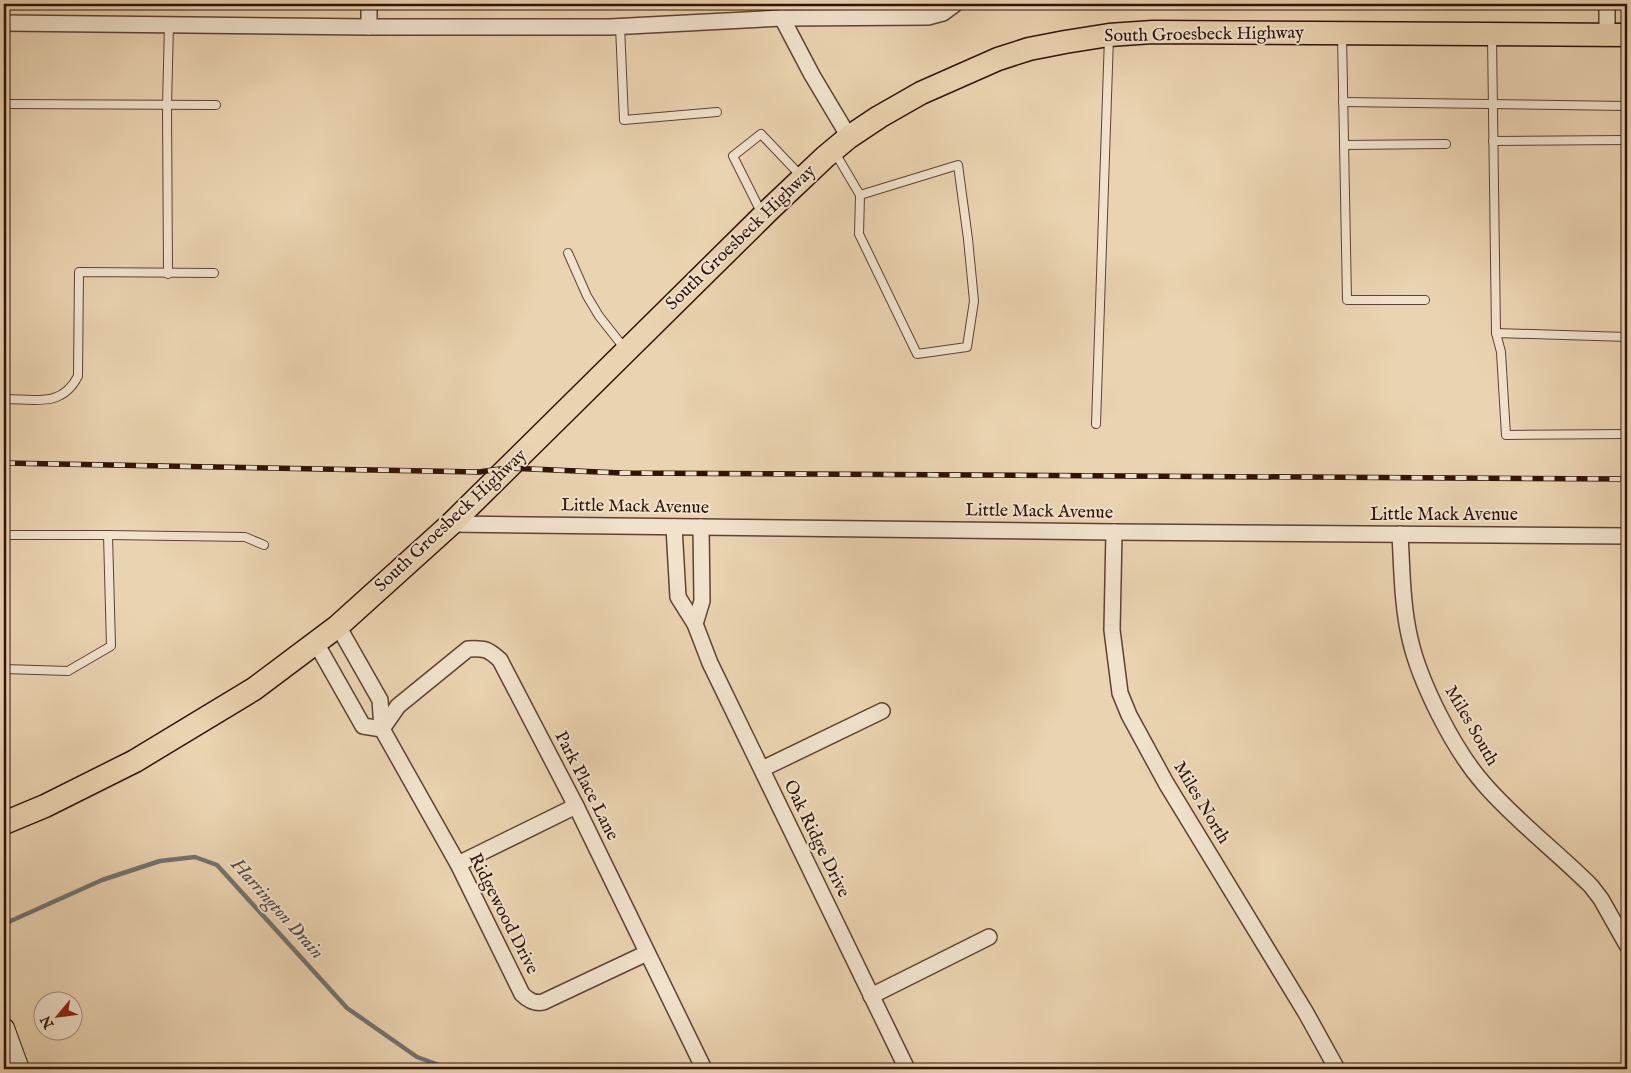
<svg xmlns="http://www.w3.org/2000/svg" width="1631" height="1073" font-family="'IM FELL English',serif">
	<rect width="100%" height="100%" fill="#ead3b0"/>
	<filter id="stains"><feTurbulence type="fractalNoise" baseFrequency=".004" numOctaves="4"/><feColorMatrix values="0 0 0 0 .2 0 0 0 0 .09 0 0 0 0 .02 0 0 0 .5 -.17"/></filter>
	<radialGradient id="worn" r=".72"><stop offset=".6" stop-color="#630" stop-opacity="0"/><stop offset="1" stop-color="#630" stop-opacity=".3"/></radialGradient>
	<g fill="none" stroke-linecap="round" stroke-linejoin="round">
		<!-- stream -->
		<path stroke="#717471" stroke-width="4.5" d="M4 924 102 880 160 861 195 857 217 865 347 1008 417 1057 450 1069"/>
		<defs>
			<g id="lane">
				<path d="M620 26 624 120 717 112"/>
				<path d="M1342 35 1347 300H1425"/>
				<path d="M1492 36 1496 333 1501 352 1506 435 1627 434"/>
				<path d="M1343 102 1627 106"/>
				<path d="M4 104 216 105"/>
				<path d="M1493 141 1627 140"/>
				<path d="M1344 145 1446 144"/>
				<path d="M834 151 860 195 958 165 968 239 974 301 967 347 917 354 859 234 860 195"/>
				<path d="M762 214 733 156 761 134 801 176"/>
				<path d="M568 253 587 296 599 316 625 349"/>
				<path d="M168 274 167 105 169 25"/>
				<path d="M1496 333 1627 337"/>
				<path d="M4 399C35 399 62 408 78 376L79 272 214 273"/>
				<path d="M1096 424 1109 37"/>
				<path d="M4 535H108L111 646 68 671 4 669"/>
				<path d="M108 535 245 537 264 545"/>
			</g>
			<g id="street">
				<path d="M369 4V27"/>
				<path d="M1607 4V34"/>
				<path d="M782 18 812 75 849 137"/>
				<path d="M4 23 369 27H610L782 18 928 17 943 13 955 4"/>
				<path d="M451 524 1114 532 1627 536"/>
				<path d="M674 527 678 597 695 624 710 663 907 1069"/>
				<path d="M1114 532 1112 630 1120 693 1129 715 1166 783 1306 1013 1337 1069"/>
				<path d="M1400 534C1402 569 1402 605 1410 639 1420 683 1454 750 1484 784 1515 820 1557 852 1591 886L1601 899 1627 945"/>
				<path d="M695 624 702 601 701 527"/>
				<path d="M338 626 380 700 382 729 458 864 522 994C528 1000 534 1004 543 1002L647 953"/>
				<path d="M316 643 363 726 382 729"/>
				<path d="M382 729 398 706 468 649C485 648 488 649 500 660L576 806 704 1069"/>
				<path d="M762 769 882 711"/>
				<path d="M458 864 576 806"/>
				<path d="M871 996 989 937"/>
			</g>
			<path id="secondary" d="M4 1028 19 1069"/>
			<path id="primary" d="M4 823 45 806 135 761 254 689 338 626 451 524 770 209 825 157 849 137 879 117 921 93 998 59 1029 49 1065 42 1109 35 1153 32 1627 35"/>
		</defs>
		<!-- lane casing -->
		<use href="#lane" stroke="#5e4332" stroke-width="10"/>
		<!-- street casing -->
		<use href="#street" stroke="#5e4332" stroke-width="18"/>
		<!-- secondary casing -->
		<use href="#secondary" stroke="#301308" stroke-width="22"/>
		<!-- primary casing -->
		<use href="#primary" stroke="#301308" stroke-width="25"/>
		<!-- lane -->
		<use href="#lane" stroke="#f1e2cc" stroke-width="8"/>
		<!-- street -->
		<use href="#street" stroke="#f1e2cc" stroke-width="15"/>
		<!-- secondary -->
		<use href="#secondary" stroke="#f1e2cc" stroke-width="20"/>
		<!-- primary -->
		<use href="#primary" stroke="#ead3b0" stroke-width="22"/>
		<defs>
			<path id="rail" d="M4 463 479 472 507 468 622 473 1627 479"/>
		</defs>
		<!-- rail casing -->
		<use href="#rail" stroke="#301308" stroke-width="5.5"/>
		<!-- rail -->
		<use href="#rail" stroke="#f1e2cc" stroke-width="4" stroke-dasharray="11" stroke-linecap="butt"/>
	</g>
	<g text-anchor="middle" dominant-baseline="central" stroke-width="4" stroke-linejoin="round" paint-order="stroke">
		<!-- street labels -->
		<g font-size="18" fill="#301308" stroke="#f1e2cc">
			<text transform="translate(1204 35) rotate(-1)">South Groesbeck Highway</text>
			<text transform="translate(741 238) rotate(-44)">South Groesbeck Highway</text>
			<text transform="translate(635 507) rotate(1)">Little Mack Avenue</text>
			<text transform="translate(1039 512) rotate(1)">Little Mack Avenue</text>
			<text x="1444" y="515">Little Mack Avenue</text>
			<text transform="translate(451 521) rotate(-43)">South Groesbeck Highway</text>
			<text transform="translate(1471 726) rotate(60)">Miles South</text>
			<text transform="translate(586 786) rotate(63)">Park Place Lane</text>
			<text transform="translate(1201 803) rotate(59)">Miles North</text>
			<text transform="translate(816 839) rotate(64)">Oak Ridge Drive</text>
			<text transform="translate(503 914) rotate(63)">Ridgewood Drive</text>
		</g>
		<!-- water labels -->
		<g font-size="19" font-style="italic" fill="#564c45" stroke="#f1e2cc">
			<text transform="translate(277 909) rotate(48)">Harrington Drain</text>
		</g>
	</g>
	<!-- margin -->
	<rect width="1631" height="1073" fill="none" stroke="#ead3b0" stroke-width="20"/>
	<rect x="5" y="5" width="1621" height="1063" fill="none" stroke="#301308" stroke-width="2.5"/>
	<rect x="10" y="10" width="1611" height="1053" fill="none" stroke="#301308"/>
	<!-- north arrow -->
	<g transform="translate(58 1016) rotate(241)"><circle r="24" fill="#f1e2cc" stroke="#a48f7e"/>
	<path d="M0-4L9 19L0 12L-9 19Z" fill="#8f2418"/>
	<text y="-8" font-size="14" font-weight="bold" text-anchor="middle" fill="#301308">N</text>
	</g>
	<rect width="100%" height="100%" filter="url(#stains)"/>
	<rect width="100%" height="100%" fill="url(#worn)"/>
</svg>
